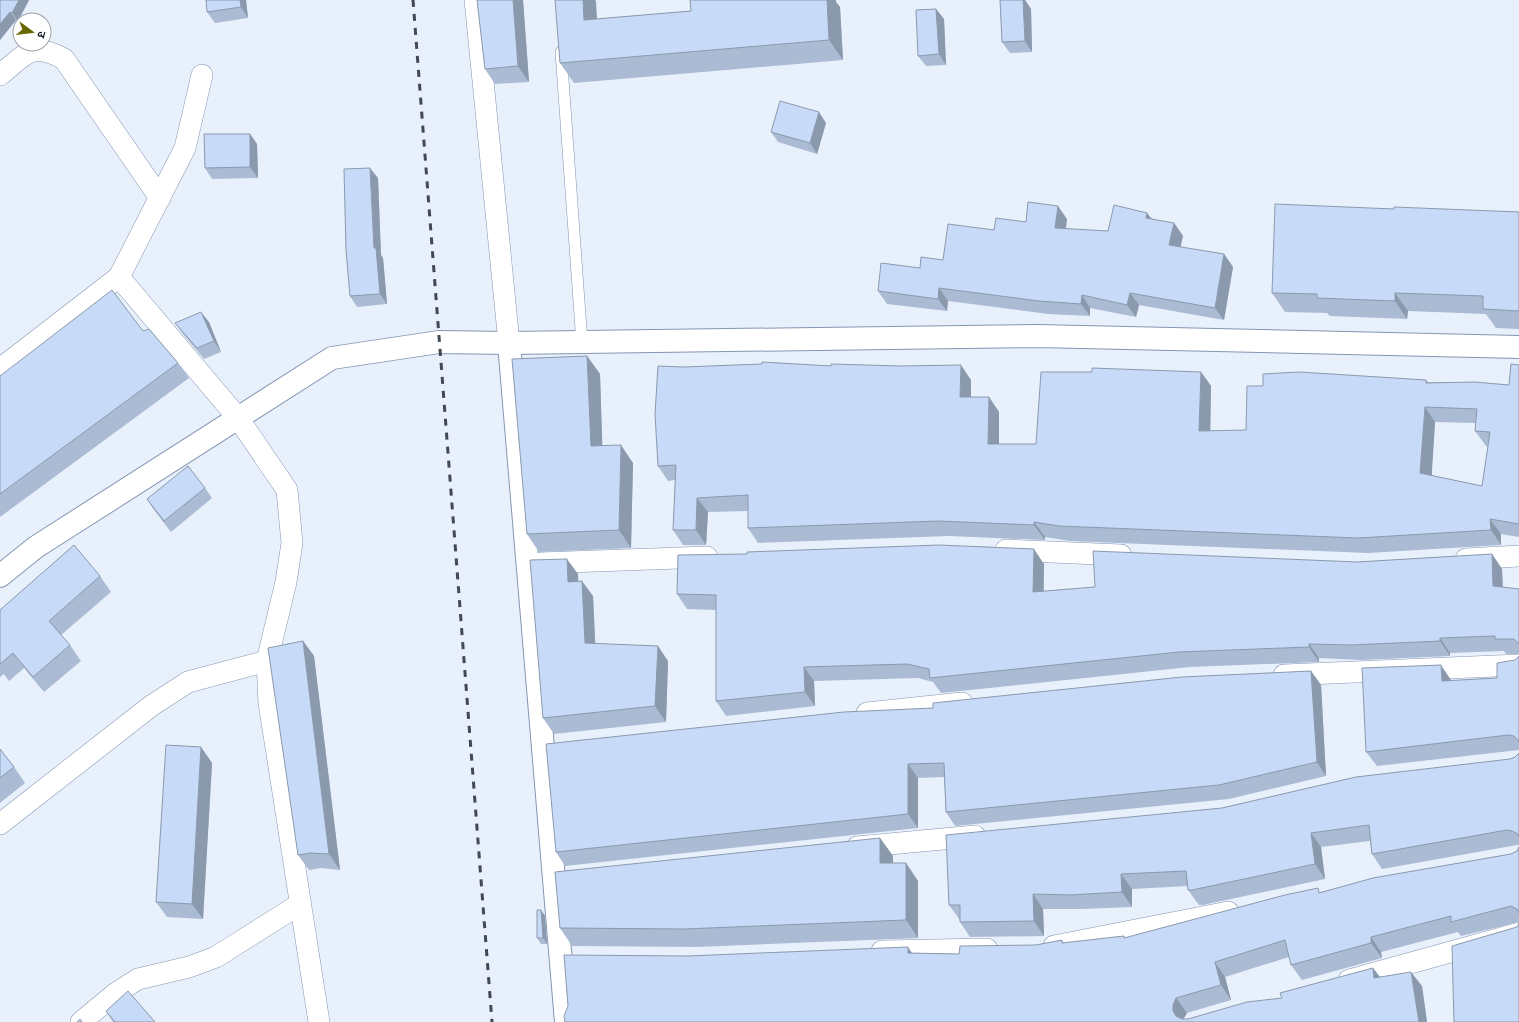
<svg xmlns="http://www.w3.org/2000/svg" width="1519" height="1022" font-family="'Roboto Serif','Noto Sans Devanagari',serif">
	<rect width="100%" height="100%" fill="#e8f0fc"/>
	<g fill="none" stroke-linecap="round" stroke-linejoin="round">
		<defs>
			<path id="lane" d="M561 52 582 343"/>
			<g id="street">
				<path d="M475 0 509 343"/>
				<path d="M0 75C26 54 31 41 64 59L160 198"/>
				<path d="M119 277 185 148 202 75"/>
				<path d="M0 369 119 277 238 418 287 490 292 543 286 582 267 661 269 703 319 1022"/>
				<path d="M1006 550 1121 555"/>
				<path d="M1466 559 1519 556"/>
				<path d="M540 563 707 557"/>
				<path d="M1284 675 1519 665"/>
				<path d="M867 713 962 703"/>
				<path d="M0 824 151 706 188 682 267 661"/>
				<path d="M857 847 975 836"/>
				<path d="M1054 946 1228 912"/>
				<path d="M882 951 987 949"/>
				<path d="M1349 980 1519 933"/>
				<path d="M81 1022 116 993 138 979 189 967 216 957 300 904"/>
			</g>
			<g id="secondary">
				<path d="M509 343 566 1022"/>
				<path d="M0 576 36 547 332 358 439 342 509 343 1037 336 1519 347"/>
			</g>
		</defs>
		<!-- lane casing -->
		<use href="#lane" stroke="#8496b2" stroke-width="12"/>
		<!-- street casing -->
		<use href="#street" stroke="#8496b2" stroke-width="22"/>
		<!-- secondary casing -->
		<use href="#secondary" stroke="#8496b2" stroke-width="24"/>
		<!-- lane -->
		<use href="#lane" stroke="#fff" stroke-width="11"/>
		<!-- street -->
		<use href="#street" stroke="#fff" stroke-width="21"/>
		<!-- secondary -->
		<use href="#secondary" stroke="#fff" stroke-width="22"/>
		<!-- rail -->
		<path stroke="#414954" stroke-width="3" stroke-dasharray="7 7" stroke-linecap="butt" d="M413 0 492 1022"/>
	</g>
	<!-- wall -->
	<g fill="#abbbd4" fill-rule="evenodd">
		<path d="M0 0H29L18 21 16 20 0 40Z"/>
		<path d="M206 0H246L248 18 215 23 207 12Z"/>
		<path d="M477 0H523L529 82 495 84 485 69Z"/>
		<path d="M555 0H595L597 19 691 11 690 0H836V2L840 7 843 60 574 83 560 63Z"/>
		<path d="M1000 0H1025L1031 9 1032 52 1010 53 1002 42Z"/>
		<path d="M936 9 944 19 946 65 926 66 918 56Z"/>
		<path d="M826 123 817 154 778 142 771 132Z"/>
		<path d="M250 134 257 144 258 178 212 179 205 168Z"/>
		<path d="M378 178 381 255 383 258 387 304 357 307 350 296Z"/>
		<path d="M1394 209 1519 212V329L1496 328 1486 314 1408 311 1407 319 1330 316 1327 313 1285 312 1272 293Z"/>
		<path d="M1147 213 1152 219 1174 223 1183 236 1180 247 1224 254 1233 267 1224 320 1139 305 1136 317 1090 308V316L1048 314 948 301 947 311 887 304 878 291 920 268 943 260 994 230 1026 222 1067 219 1066 229 1108 231Z"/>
		<path d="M209 322 221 352 204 359 183 334 175 323Z"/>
		<path d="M143 331 178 363 189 378 0 517V376Z"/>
		<path d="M587 356 600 374 602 446 633 463 631 548 539 552 527 534Z"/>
		<path d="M1519 365V537L1501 534V545L1368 553 1070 541 1045 537V540L949 536 758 543 748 528V511L708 512 706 545H683L673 530 675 480 668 481 658 466 971 380V397H989L999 412V444H1036L1201 372 1211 386 1210 431 1246 430 1263 386 1426 380 1428 382 1509 385ZM1435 422 1476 423 1475 431 1486 446H1488L1482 486 1431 476Z"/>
		<path d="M205 488 212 498 171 532 154 510 147 499Z"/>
		<path d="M1492 554 1502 569 1503 587 1519 589V654H1506L1504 651 1450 653V656L1361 660 1319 658V662L1190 667 941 693 933 682 918 678 814 681 815 706 726 716 716 701V610L687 609 677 594 1044 564V591L1095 587 1357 562Z"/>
		<path d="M578 574V581L593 596 595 644 668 661 666 722 554 734 543 718Z"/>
		<path d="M100 576 111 592 61 635 70 645 81 661 44 692 24 668 9 681 4 674 0 677V610Z"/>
		<path d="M303 641 314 656 340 870 321 868 309 870 298 855Z"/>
		<path d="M1519 656V750L1377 766 1366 752 1451 680 1452 681 1497 678Z"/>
		<path d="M1311 671 1321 685 1326 776 1229 799 955 826 946 812 944 777 918 778V828L565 866 556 852 933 708Z"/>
		<path d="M201 747 212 763 203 919 167 917 156 902Z"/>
		<path d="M0 749 14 767 25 783 0 803Z"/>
		<path d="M1519 753V845H1517L1382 869 1372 854 1370 841 1321 847 1325 879 1203 905H1199L1188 890V886L1132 889V907L1081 909H1043L1044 936 970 937 960 922V920L949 905 1222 808 1510 759 1515 757Z"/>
		<path d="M880 838 893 856V863H906L918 881V938L697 947 572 946 560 928Z"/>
		<path d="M1519 847V922L1461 936 1458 932 1381 952 1382 958 1302 980 1291 965 1289 957 1225 977 1231 1000 1187 1013 1184 1019H1188L1282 998 1373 968 1380 977 1422 986 1427 1022H565L687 956 912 953 959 954 1036 945 1062 940 1064 943 1124 936 1125 938 1321 892 1511 854 1517 851Z"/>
		<path d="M541 910 545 916 547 944H541L537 938Z"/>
		<path d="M106 1011 155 1022H113Z"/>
	</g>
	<!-- shaded-wall -->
	<g fill="#8b99ad">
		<path d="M19 0H29L18 21 12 13Z"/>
		<path d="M240 0H246L248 18 241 7Z"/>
		<path d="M513 0H523L529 82 518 66Z"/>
		<path d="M583 0H595L596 1 598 40 584 20Z"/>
		<path d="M827 0H836V2L840 7 843 60 829 40Z"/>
		<path d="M1023 0H1025L1031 9 1032 52 1025 41Z"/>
		<path d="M936 9 944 19 946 65 939 54Z"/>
		<path d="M10 12 16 20 0 40V24Z"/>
		<path d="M819 112 826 123 817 154 810 143Z"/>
		<path d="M250 134 257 144 258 178 250 167Z"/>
		<path d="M370 168 378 178 381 255 383 258 387 304 380 294 374 248Z"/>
		<path d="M1058 206 1067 219 1064 241 1055 228Z"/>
		<path d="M1147 213 1156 225 1146 218Z"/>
		<path d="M1174 223 1183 236 1178 258 1169 245Z"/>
		<path d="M1224 254 1233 267 1224 320 1215 308Z"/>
		<path d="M939 288 948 301 947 311 938 299Z"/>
		<path d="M1130 293 1139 305 1136 317 1127 305Z"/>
		<path d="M1395 293 1408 311 1407 319 1395 301Z"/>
		<path d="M1082 295 1090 308V316L1081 304Z"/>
		<path d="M201 312 209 322 221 352 214 341Z"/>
		<path d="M587 356 600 374 603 464 591 446Z"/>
		<path d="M961 365 971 380V412L960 397Z"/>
		<path d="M1201 372 1211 386 1210 446 1199 431Z"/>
		<path d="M989 397 999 412V459L988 444Z"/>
		<path d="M1425 407 1435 422 1431 488 1420 473Z"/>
		<path d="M621 445 633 463 631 548 619 530Z"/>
		<path d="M697 498 708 512 706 545 696 530Z"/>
		<path d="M1490 519 1501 534V545L1491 530Z"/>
		<path d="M1034 522 1045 537V540L1034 525Z"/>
		<path d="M1034 549 1044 564 1043 606 1033 592Z"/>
		<path d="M1492 554 1502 569 1503 601 1493 586Z"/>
		<path d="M567 559 578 574 579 597 568 582Z"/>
		<path d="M582 581 593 596 596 659 585 643Z"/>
		<path d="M1440 638 1450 653V656L1440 641Z"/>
		<path d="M303 641 314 656 340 870 329 854Z"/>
		<path d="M1309 644 1319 658V662L1309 647Z"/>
		<path d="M658 646 668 661 666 722 655 706Z"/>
		<path d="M1441 665 1451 680 1452 696 1442 681Z"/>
		<path d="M804 667 814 681 815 706 805 692Z"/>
		<path d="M1311 671 1321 685 1326 776 1317 762Z"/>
		<path d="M201 747 212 763 203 919 192 904Z"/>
		<path d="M908 764 918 778V828L908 814Z"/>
		<path d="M1311 833 1321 847 1325 879 1315 864Z"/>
		<path d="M880 838 893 856V881L880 863Z"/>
		<path d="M906 863 918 881V938L906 920Z"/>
		<path d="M1121 874 1132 889V907L1122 892Z"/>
		<path d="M1033 894 1043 909 1044 936 1034 921Z"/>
		<path d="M541 910 545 916 547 944 543 938Z"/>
		<path d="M1371 937 1381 952 1382 958 1371 943Z"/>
		<path d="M908 947 918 962 908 953Z"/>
		<path d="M1215 962 1225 977 1231 1000 1221 985Z"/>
		<path d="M1373 968 1384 983 1374 978Z"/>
		<path d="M1411 972 1422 986 1427 1022H1419Z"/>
		<path d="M1176 998 1187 1013 1181 1022 1173 1011V1005Z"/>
	</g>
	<!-- building -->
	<g fill="#c7daf7" stroke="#8b99ad" fill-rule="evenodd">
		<path d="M0 0H19L12 13 10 12 0 24Z"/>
		<path d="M206 0H240L241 7 207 12Z"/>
		<path d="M477 0H513L518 66 485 69Z"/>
		<path d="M555 0H583L584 20 691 11 690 0H827L829 40 560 63Z"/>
		<path d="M1000 0H1023L1025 41 1002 42Z"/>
		<path d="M936 9 939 54 918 56 916 10Z"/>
		<path d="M780 101 819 112 810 143 771 132Z"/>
		<path d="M204 134H250V167L205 168Z"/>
		<path d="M370 168 374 248H376L380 294 350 296 346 250 344 169Z"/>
		<path d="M1028 202 1058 206 1055 228 1108 231 1114 205 1147 213 1146 218 1174 223 1169 245 1224 254 1215 308 1130 293 1127 305 1082 295 1081 304 1039 301 939 288 938 299 878 291 881 263 920 268 921 257 943 260 948 224 994 230 996 218 1026 222Z"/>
		<path d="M1275 204 1394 209V207L1519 212V311L1483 309V296L1395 293V301L1317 298V294L1272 293Z"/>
		<path d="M112 290 143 331 149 329 178 363 0 494V376Z"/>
		<path d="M201 312 214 341 197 348 175 323Z"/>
		<path d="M587 356 591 446 621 445 619 530 527 534 512 359Z"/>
		<path d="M762 362 831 366V364L900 366 961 365 960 397H989L988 444H1036L1041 372H1092V368L1201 372 1199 431 1246 430 1247 386H1263V374L1300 372 1426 380V383L1475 382 1509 385 1511 364 1519 365V524L1490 519 1491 530 1358 538 1059 526 1034 522V525L938 521 748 528V495L697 498 696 530H673L676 465 658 466 655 414 658 366 683 367 762 364ZM1425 407 1477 409 1475 431 1490 432 1482 486 1420 473Z"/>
		<path d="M188 466 205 488 164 521 147 499Z"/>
		<path d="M74 545 100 576 49 621 70 645 33 677 13 653 0 664V610Z"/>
		<path d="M939 545 1034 549 1033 592 1095 587 1093 551 1357 562 1492 554 1493 586 1519 589V644L1514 639H1495V636L1440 638V641L1351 645 1309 644V647L1179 652 930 678 929 669 907 664 804 667 805 692 716 701V595L677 594 678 555 747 554V552Z"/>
		<path d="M567 559 568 582 582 581 585 643 658 646 655 706 543 718 530 560Z"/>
		<path d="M303 641 329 854 310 853 298 855 268 648Z"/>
		<path d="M1519 656V742L1518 740 1514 736 1508 735 1366 752 1362 668 1441 665 1442 681 1497 678V663L1515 660Z"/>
		<path d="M1311 671 1317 762 1219 785 946 812 944 763 908 764V814L556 852 546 744 844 712 933 708V703L1182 677Z"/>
		<path d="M166 745 201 747 192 904 156 902Z"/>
		<path d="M0 749 14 767 0 778Z"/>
		<path d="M1519 753V837L1518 834 1512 831 1507 830 1372 854 1369 825 1311 833 1315 864 1192 890H1188L1186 871 1121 874 1122 892 1070 895 1033 894 1034 921 960 922V905H949L946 835 1222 808 1356 777 1510 759 1515 757Z"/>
		<path d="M880 838V863H906V920L684 929 560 928 555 872Z"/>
		<path d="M1519 847V913L1517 909 1511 906 1451 922V916L1371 937V943L1291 965 1285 940 1215 962 1221 985 1176 998 1173 1005V1011L1176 1016 1182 1019H1188L1247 1002 1282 998 1280 993 1373 968 1374 978 1411 972 1419 1022H565L564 1016 568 1006 564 955 687 956 908 947V953L959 954 960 946 1036 945 1062 940V943L1124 936V938L1285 895 1318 888 1319 893 1373 878 1511 854 1517 851Z"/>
		<path d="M537 910H541L543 938H537Z"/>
		<path d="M1519 923V1022H1454L1452 946 1517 927Z"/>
		<path d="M128 991 155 1022H115L106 1011Z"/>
		<path d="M80 1019 82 1022H77Z"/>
	</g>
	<!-- north arrow -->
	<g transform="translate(32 32) rotate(105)"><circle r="19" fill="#ffffff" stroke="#a1a4a8"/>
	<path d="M0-3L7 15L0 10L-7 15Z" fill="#676600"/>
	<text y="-6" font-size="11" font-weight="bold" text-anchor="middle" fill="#141b26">उ</text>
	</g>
</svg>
